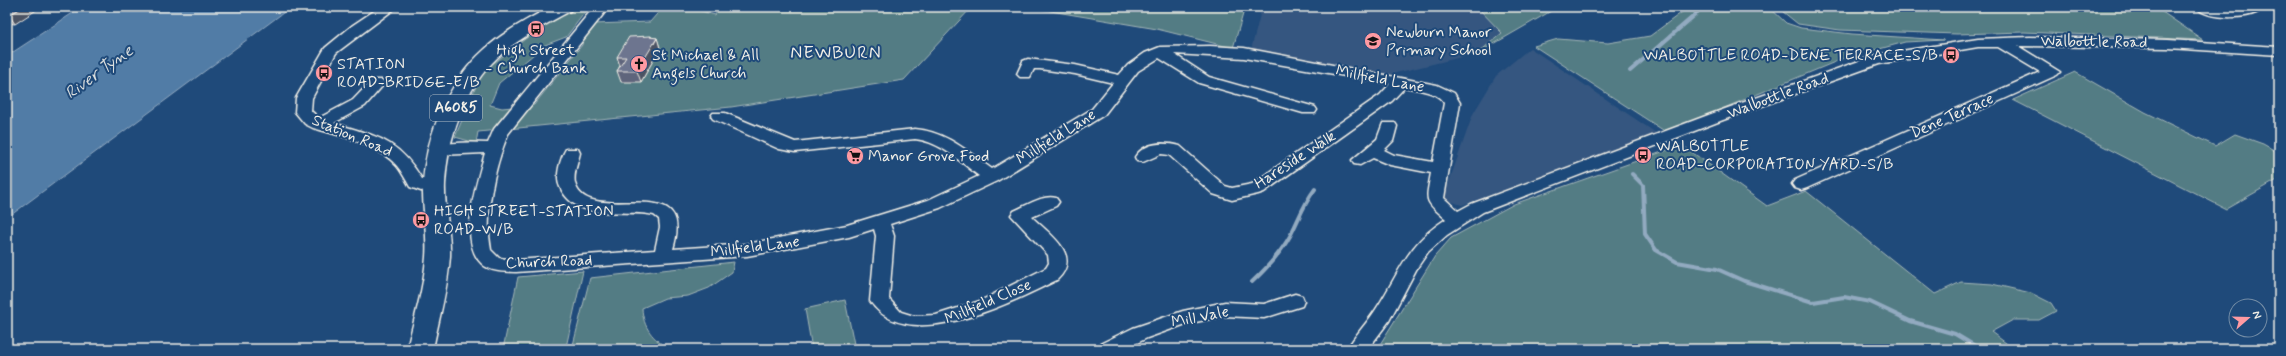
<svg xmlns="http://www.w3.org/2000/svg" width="2286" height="356" font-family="Mynerve,sans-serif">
	<rect width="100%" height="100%" fill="#1f4a7a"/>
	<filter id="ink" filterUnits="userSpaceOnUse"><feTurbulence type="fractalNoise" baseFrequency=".025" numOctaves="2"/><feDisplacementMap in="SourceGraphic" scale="8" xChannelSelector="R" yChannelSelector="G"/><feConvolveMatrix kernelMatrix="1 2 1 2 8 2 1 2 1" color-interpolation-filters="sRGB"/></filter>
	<g filter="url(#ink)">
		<!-- built -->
		<g fill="#365780">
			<path d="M1262 7H1477L1502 33 1478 53 1383 76 1251 50Z"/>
			<path d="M1530 48 1659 135 1462 205 1443 199 1473 114 1496 76Z"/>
		</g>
		<!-- green -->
		<g fill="#537c84" stroke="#a4b6b6">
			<path d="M577 7H589L566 37 545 45 499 83 490 105 502 108 534 105 582 45 583 38 594 24 650 22 663 7H694L695 9 715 15 720 7H972L904 80 731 107 478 132 476 143 455 137 482 72 537 30Z"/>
			<path d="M1027 7H1245L1233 48 1157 29Z"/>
			<path d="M1477 7H1558L1478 53 1502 33Z"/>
			<path d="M1689 7H1769L1786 23 1801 28 1852 34 1944 40 1905 42 1872 51 1864 50 1666 132 1534 46 1558 39 1608 43 1650 36Z"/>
			<path d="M1777 7H2155L2203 40 2024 32 1957 34 1840 30 1798 24Z"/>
			<path d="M2075 72 2145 112 2215 146 2235 134 2263 144 2279 153V179L2226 209 2013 100Z"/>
			<path d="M1682 145 1767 206 1806 191 1935 294 1961 282 1992 284 2031 293 2051 303 2056 311 2039 320H2013L1991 332 2014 349H1377L1435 256 1451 238 1514 204Z"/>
			<path d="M734 262 732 272 709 288 688 296 665 298 642 308C643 328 653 339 669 349H572L590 278Z"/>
			<path d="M583 271 566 347 503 349 518 277Z"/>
			<path d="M845 300 855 349H812L805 309Z"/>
		</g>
		<!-- water -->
		<path fill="#517ba6" stroke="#92aac0" d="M82 7H291L7 218V56Z"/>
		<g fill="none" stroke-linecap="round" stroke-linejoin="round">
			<!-- stream -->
			<g stroke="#92aac0" stroke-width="4">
				<path d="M1630 71 1695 15 1701 7"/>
				<path d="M1632 174 1643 185 1645 234 1656 250 1677 262 1717 269 1744 281 1813 302 1844 297 1870 302 1910 321 1955 334 1980 349"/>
				<path d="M1252 282C1267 268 1280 254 1290 236 1299 219 1303 205 1315 189"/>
			</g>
			<defs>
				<g id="minor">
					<path d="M380 7H397L336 53 312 98 311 111 319 118 353 100 372 80H382L385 83 365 106 334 123C377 137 397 138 422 179L434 177 440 179 443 183 440 187 421 191 410 187C406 180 402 172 397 166 377 143 341 136 313 128L305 124 295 112 296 98 325 48 353 25Z"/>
					<path d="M594 7H609L508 134C494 169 484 213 491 250L499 258 516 260 655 250 660 227 659 219 654 215C625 208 577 224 560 187 555 177 560 159 566 149H578L580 153C578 162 573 174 575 183 587 230 698 166 673 249L747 244 847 225 928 200 979 176C959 161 941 142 915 139L795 152 779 149 713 119 711 116 713 113H725L795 142 915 129C947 132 967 151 992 169L1092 109 1113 83 1075 74 1040 69H1034L1030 77H1020L1017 74 1023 61 1028 59 1075 65 1119 75 1128 65 1145 53 1160 47 1210 46 1244 48 1437 85 1454 93 1460 103 1444 198 1458 211 1471 204 1711 114 1876 55 1978 39 2030 37 2168 40 2279 47V55L2168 48 2018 46 2060 72 2057 75 1807 188 1801 190 1795 188 1792 184 1795 180 2040 72 1998 47H1978L1879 64 1723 120 1483 212 1447 235 1428 252 1417 268 1389 321 1368 349H1347C1356 334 1369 321 1378 306 1401 270 1407 244 1446 219 1423 200 1426 201 1431 173L1390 165 1373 158 1360 165 1354 164 1352 160 1377 139 1383 123H1395L1397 126 1393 141 1384 150 1394 155 1433 162 1444 103C1437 91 1417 90 1405 87L1392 101 1264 192 1258 194 1232 200 1213 194 1169 155 1161 154 1143 162 1137 161 1135 157C1145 142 1164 142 1180 146L1225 186 1232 188 1252 184 1380 95 1390 84 1244 58 1174 54 1209 77 1315 107 1317 110 1315 113H1303L1199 83 1159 58 1138 71 1104 115 997 181 940 208 890 224 894 236 889 299 901 312 914 316 936 315 980 301 1046 268 1049 263 1048 255 1011 215 1014 211C1026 206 1043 194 1056 198L1059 202 1056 206 1032 217C1050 235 1083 255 1057 280 1010 303 907 356 870 301L876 236 874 229 849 237 747 256 516 272C505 272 489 272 481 263 458 240 477 181 485 153L440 155 434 154 432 150 434 146C452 142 470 142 488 143L494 129Z"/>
					<path d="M2196 7 2223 9 2265 7C2256 20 2206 21 2196 7Z"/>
					<path d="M1295 294 1302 296 1304 301 1302 306 1264 318 1225 316 1186 324 1147 338 1125 349H1097L1100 344 1133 328 1183 311 1225 302 1264 304Z"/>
				</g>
				<path id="major" d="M550 7H572L570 11C545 25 519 38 498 57 465 87 447 140 445 184 444 208 451 232 450 256 448 288 439 318 433 349H407C414 319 424 288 426 257 428 233 422 209 423 185 425 137 448 82 484 50 503 32 527 20 550 7Z"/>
			</defs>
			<!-- minor casing -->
			<use href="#minor" stroke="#f4f1e8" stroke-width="3"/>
			<!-- major casing -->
			<use href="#major" stroke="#f4f1e8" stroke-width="3"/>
			<!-- minor -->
			<use href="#minor" fill="#1f4a7a" fill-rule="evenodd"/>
			<!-- major -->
			<use href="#major" fill="#1f4a7a" fill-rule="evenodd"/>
		</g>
		<!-- wall -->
		<g fill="#5e657b" stroke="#f4f1e8">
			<path d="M7 7 15 24 7 23Z"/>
			<path d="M652 38H657L660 48 641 82H621L617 71 620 66 617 57Z"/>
		</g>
		<!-- shaded-wall -->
		<g fill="#4c5264" stroke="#f4f1e8">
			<path d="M23 7H41L15 24 9 15Z"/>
			<path d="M651 36 654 44 657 38 660 48 641 82 637 71Z"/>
		</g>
		<!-- building -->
		<g fill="#6d758f" stroke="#f4f1e8">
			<path d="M7 7H23L9 15H7Z"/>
			<path d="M651 36 650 37 657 38 637 71H617L626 57H617L629 37Z"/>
		</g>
	</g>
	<!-- icons -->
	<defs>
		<symbol id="bus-disc" viewBox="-11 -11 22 22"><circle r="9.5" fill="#ff9aa2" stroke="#1f4a7a"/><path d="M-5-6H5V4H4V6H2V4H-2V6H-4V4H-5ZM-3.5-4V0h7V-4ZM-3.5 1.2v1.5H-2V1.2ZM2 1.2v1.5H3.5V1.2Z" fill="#111"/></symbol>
		<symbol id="school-disc" viewBox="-11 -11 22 22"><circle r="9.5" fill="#ff9aa2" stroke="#1f4a7a"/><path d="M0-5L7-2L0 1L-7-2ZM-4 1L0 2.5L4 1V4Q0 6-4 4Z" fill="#111"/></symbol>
		<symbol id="church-disc" viewBox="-11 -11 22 22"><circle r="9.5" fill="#ff9aa2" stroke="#1f4a7a"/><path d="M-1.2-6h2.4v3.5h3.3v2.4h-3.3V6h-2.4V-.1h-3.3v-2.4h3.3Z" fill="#111"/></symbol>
		<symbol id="supermarket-disc" viewBox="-11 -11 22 22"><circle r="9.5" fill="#ff9aa2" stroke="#1f4a7a"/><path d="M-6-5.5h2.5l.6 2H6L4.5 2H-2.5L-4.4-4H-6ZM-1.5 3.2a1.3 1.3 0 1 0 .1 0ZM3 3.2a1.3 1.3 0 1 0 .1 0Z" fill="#111"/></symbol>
	</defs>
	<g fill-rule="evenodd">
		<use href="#bus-disc" x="526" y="19" width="20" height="20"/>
		<use href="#school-disc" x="1363" y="31" width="20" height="20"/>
		<use href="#bus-disc" x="1941" y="45" width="20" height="20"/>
		<use href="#church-disc" x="629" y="54" width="20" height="20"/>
		<use href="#bus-disc" x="314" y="63" width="20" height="20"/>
		<use href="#bus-disc" x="1633" y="145" width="20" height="20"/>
		<use href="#supermarket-disc" x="845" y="146" width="20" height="20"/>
		<use href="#bus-disc" x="411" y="210" width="20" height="20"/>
	</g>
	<g text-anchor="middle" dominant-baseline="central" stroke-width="4" stroke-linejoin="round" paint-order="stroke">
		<!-- shield labels -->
		<rect fill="#1f4a7a" stroke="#b4bfc7" stroke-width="1" x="430" y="95" width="52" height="26" rx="3"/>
		<g font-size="15" font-weight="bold" fill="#f4f1e8">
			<text x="456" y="108">A6085</text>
		</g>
		<!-- poi labels -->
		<g font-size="16" fill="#f4f1e8" stroke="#1f4a7a" text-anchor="start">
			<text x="1386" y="32">Newburn Manor<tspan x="1386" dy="18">Primary School</tspan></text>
			<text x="536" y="50" text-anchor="middle">High Street<tspan x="536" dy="18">- Church Bank</tspan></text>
			<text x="652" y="55">St Michael &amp; All<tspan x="652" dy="18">Angels Church</tspan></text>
			<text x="1938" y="55" text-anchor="end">WALBOTTLE ROAD-DENE TERRACE-S/B</text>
			<text x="337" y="64">STATION<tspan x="337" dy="18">ROAD-BRIDGE-E/B</tspan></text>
			<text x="1656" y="146">WALBOTTLE<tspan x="1656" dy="18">ROAD-CORPORATION YARD-S/B</tspan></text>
			<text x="868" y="156">Manor Grove Food</text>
			<text x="434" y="211">HIGH STREET-STATION<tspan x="434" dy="18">ROAD-W/B</tspan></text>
		</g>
		<!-- street labels -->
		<g font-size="16" fill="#f4f1e8" stroke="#1f4a7a">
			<text transform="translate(2094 42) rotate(1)">Walbottle Road</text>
			<text transform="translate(1380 79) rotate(11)">Millfield Lane</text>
			<text transform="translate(1778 96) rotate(-20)">Walbottle Road</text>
			<text transform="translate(1952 116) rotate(-24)">Dene Terrace</text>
			<text transform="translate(352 136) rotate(23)">Station Road</text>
			<text transform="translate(1056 137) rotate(-32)">Millfield Lane</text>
			<text transform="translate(1295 160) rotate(-33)">Hareside Walk</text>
			<text transform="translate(755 247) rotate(-7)">Millfield Lane</text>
			<text transform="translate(549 262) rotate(-2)">Church Road</text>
			<text transform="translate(988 302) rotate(-23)">Millfield Close</text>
			<text transform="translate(1200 317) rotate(-11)">Mill Vale</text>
		</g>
		<!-- water labels -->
		<g font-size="17" font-style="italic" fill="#dcdfde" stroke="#1f4a7a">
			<text transform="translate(99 72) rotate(-36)">River Tyne</text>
		</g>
		<!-- quarter labels -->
		<g font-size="18" letter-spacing="1" fill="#f4f1e8" stroke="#1f4a7a">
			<text x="836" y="53">NEWBURN</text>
		</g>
	</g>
	<!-- margin -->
	<rect width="2286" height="356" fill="none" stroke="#1f4a7a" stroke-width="24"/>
	<rect x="12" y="12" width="2262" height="332" fill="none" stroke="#f4f1e8" stroke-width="1.5" filter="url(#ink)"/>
	<!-- north arrow -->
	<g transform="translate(2248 318) rotate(70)"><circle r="19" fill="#1f4a7a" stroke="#748da6"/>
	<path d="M0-3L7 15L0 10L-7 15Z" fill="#ff9aa2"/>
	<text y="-6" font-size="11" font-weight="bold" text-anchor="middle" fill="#f4f1e8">N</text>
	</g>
</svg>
